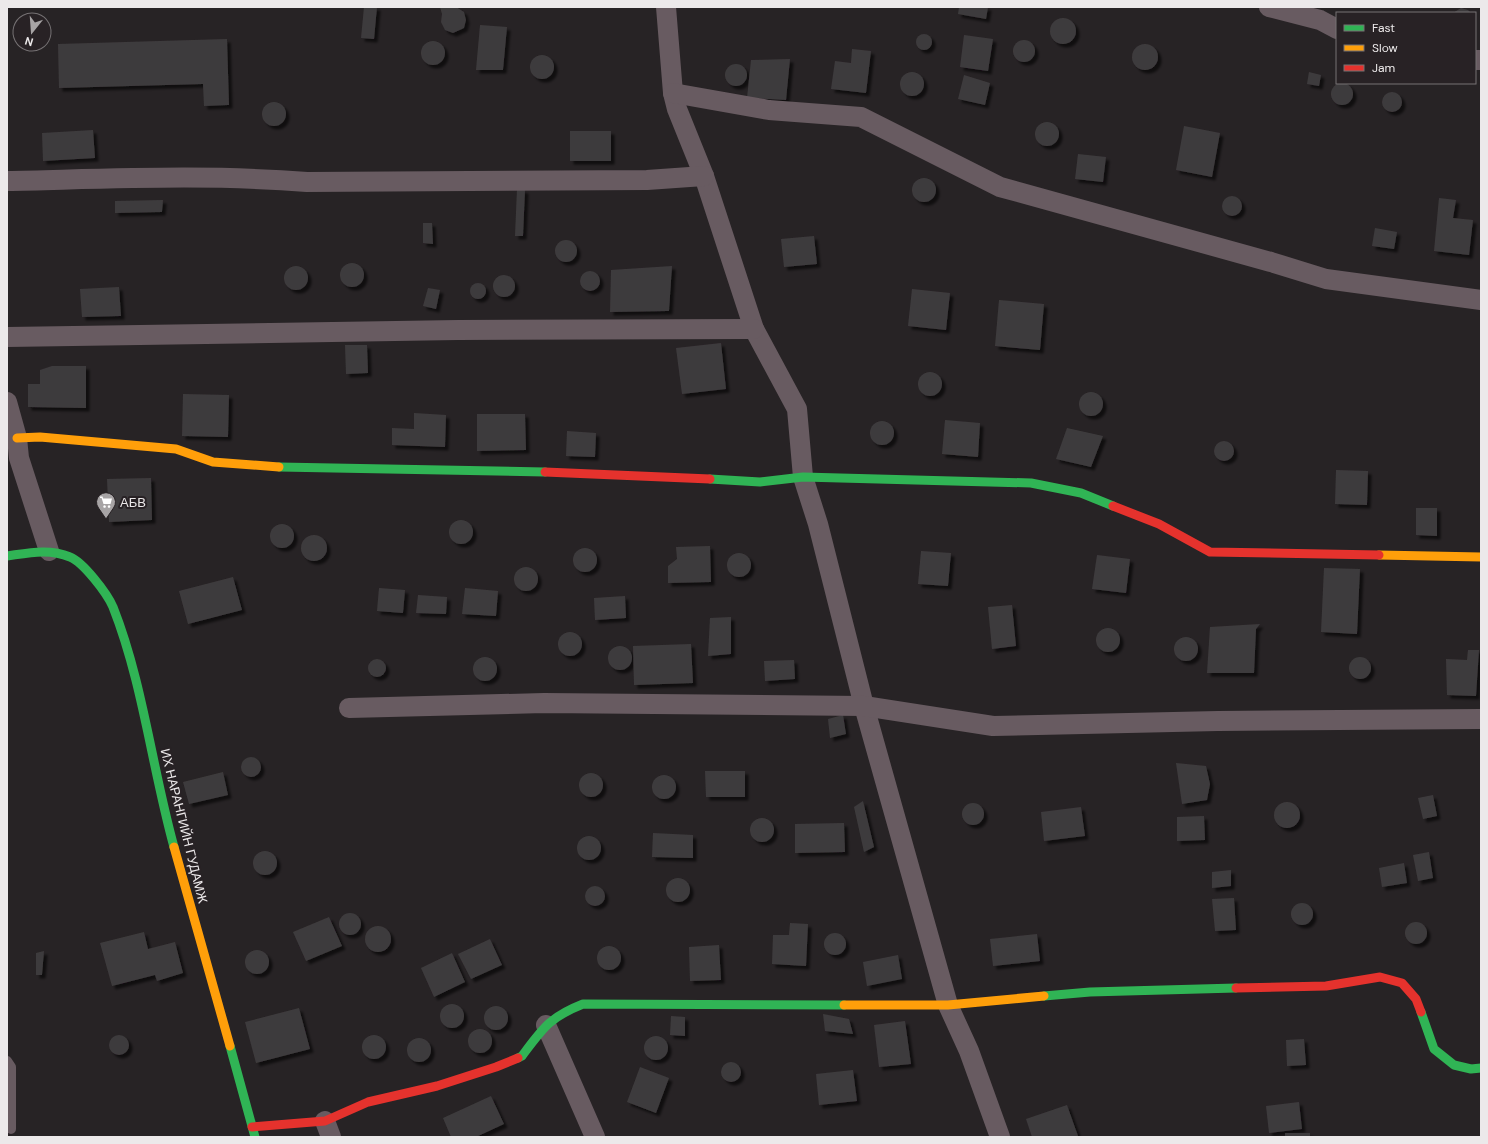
<svg xmlns="http://www.w3.org/2000/svg" width="1488" height="1144" font-family="'DM Sans',sans-serif">
	<defs>
		<filter id="shadow"><feDropShadow dx="3.5" dy="3.5" stdDeviation="1" flood-color="#0009"/></filter>
	</defs>
	<rect width="100%" height="100%" fill="#272325"/>
	<!-- building -->
	<g fill="#3e3b3d" filter="url(#shadow)">
		<path d="M364 7H377L374 39 361 38Z"/>
		<path d="M440 7H456L464 12 466 20 464 28 453 33 445 30 441 22 442 14Z"/>
		<path d="M959 7H988L986 19 958 14Z"/>
		<path d="M1461 8 1468 10 1471 13H1453Z"/>
		<circle cx="1063" cy="31" r="13"/>
		<path d="M480 25 507 27 503 70H476Z"/>
		<circle cx="924" cy="42" r="8"/>
		<path d="M964 35 993 39 988 71 960 67Z"/>
		<path d="M227 39 229 105 204 106 203 84 59 88 58 44Z"/>
		<circle cx="1024" cy="51" r="11"/>
		<circle cx="433" cy="53" r="12"/>
		<circle cx="1145" cy="57" r="13"/>
		<path d="M852 49 871 51 866 93 831 89 835 61 851 63Z"/>
		<circle cx="542" cy="67" r="12"/>
		<path d="M790 59 786 100 747 98 751 60Z"/>
		<circle cx="736" cy="75" r="11"/>
		<path d="M1309 72 1321 75 1319 86 1307 84Z"/>
		<circle cx="912" cy="84" r="12"/>
		<path d="M964 75 990 83 985 105 958 99Z"/>
		<circle cx="1342" cy="94" r="11"/>
		<circle cx="1392" cy="102" r="10"/>
		<circle cx="274" cy="114" r="12"/>
		<circle cx="1047" cy="134" r="12"/>
		<path d="M1184 126 1220 133 1212 177 1176 170Z"/>
		<path d="M93 130 95 158 43 161 42 133Z"/>
		<rect x="570" y="131" width="41" height="30"/>
		<path d="M1078 154 1106 157 1103 182 1075 179Z"/>
		<circle cx="924" cy="190" r="12"/>
		<path d="M517 189 525 190 523 236H515Z"/>
		<circle cx="1232" cy="206" r="10"/>
		<path d="M1439 198 1456 200 1453 218 1473 220 1469 255 1434 251Z"/>
		<path d="M163 200 162 212 115 213V201Z"/>
		<path d="M423 223H432L433 244 423 243Z"/>
		<path d="M1375 228 1397 232 1394 249 1372 246Z"/>
		<path d="M814 236 817 264 784 267 781 239Z"/>
		<circle cx="566" cy="251" r="11"/>
		<circle cx="352" cy="275" r="12"/>
		<path d="M672 266 669 311 610 312 611 270Z"/>
		<circle cx="296" cy="278" r="12"/>
		<circle cx="590" cy="281" r="10"/>
		<circle cx="504" cy="286" r="11"/>
		<circle cx="478" cy="291" r="8"/>
		<path d="M119 287 121 316 82 317 80 289Z"/>
		<path d="M428 288 440 290 436 309 423 306Z"/>
		<path d="M912 289 950 293 946 330 908 326Z"/>
		<path d="M999 300 1044 304 1040 350 995 346Z"/>
		<path d="M721 343 726 389 682 394 676 348Z"/>
		<path d="M345 345H367L368 373 346 374Z"/>
		<path d="M52 366H86V408L28 407V384H40V370Z"/>
		<circle cx="930" cy="384" r="12"/>
		<circle cx="1091" cy="404" r="12"/>
		<path d="M183 394 229 395 228 437 182 436Z"/>
		<path d="M414 413 446 415 445 447 392 445V428L414 429Z"/>
		<path d="M477 414H525L526 450 477 451Z"/>
		<path d="M945 420 980 423 978 457 942 454Z"/>
		<circle cx="882" cy="433" r="12"/>
		<path d="M1067 428 1103 436 1091 467 1056 459Z"/>
		<path d="M567 431 596 433 595 457 566 456Z"/>
		<circle cx="1224" cy="451" r="10"/>
		<path d="M1336 470 1368 471 1367 505 1335 504Z"/>
		<path d="M151 478 152 520 109 522 107 479Z"/>
		<path d="M1416 508H1437V536L1416 535Z"/>
		<circle cx="461" cy="532" r="12"/>
		<circle cx="282" cy="536" r="12"/>
		<circle cx="314" cy="548" r="13"/>
		<path d="M710 546 711 582 668 583V566L677 559 676 547Z"/>
		<circle cx="585" cy="560" r="12"/>
		<path d="M921 551 951 553 948 586 918 584Z"/>
		<circle cx="739" cy="565" r="12"/>
		<path d="M1097 555 1130 559 1126 593 1092 589Z"/>
		<circle cx="526" cy="579" r="12"/>
		<path d="M1324 568 1360 569 1357 634 1321 632Z"/>
		<path d="M233 577 242 610 188 624 179 591Z"/>
		<path d="M379 588 405 590 403 613 377 611Z"/>
		<path d="M465 588 498 591 496 616 462 614Z"/>
		<path d="M418 595 447 597 446 614 416 613Z"/>
		<path d="M625 596 626 618 595 620 594 598Z"/>
		<path d="M1012 605 1016 646 992 649 988 607Z"/>
		<path d="M731 617V654L708 656 710 618Z"/>
		<path d="M1260 624 1256 629 1254 673H1207L1210 627Z"/>
		<circle cx="1108" cy="640" r="12"/>
		<circle cx="570" cy="644" r="12"/>
		<circle cx="1186" cy="649" r="12"/>
		<path d="M691 644 693 683 634 685 633 646Z"/>
		<circle cx="620" cy="658" r="12"/>
		<path d="M1468 650H1479L1476 696 1447 695 1446 659 1467 660Z"/>
		<circle cx="485" cy="669" r="12"/>
		<circle cx="1360" cy="668" r="11"/>
		<circle cx="377" cy="668" r="9"/>
		<path d="M794 660 795 679 765 681 764 661Z"/>
		<path d="M843 715 846 734 830 738 828 719Z"/>
		<circle cx="251" cy="767" r="10"/>
		<path d="M1176 763 1206 766 1210 784 1207 800 1182 804Z"/>
		<path d="M705 771H745V797H706Z"/>
		<path d="M223 772 228 795 189 804 183 782Z"/>
		<circle cx="591" cy="785" r="12"/>
		<circle cx="664" cy="787" r="12"/>
		<path d="M1433 795 1437 816 1423 819 1418 798Z"/>
		<path d="M863 801 874 847 864 852 854 807Z"/>
		<circle cx="1287" cy="815" r="13"/>
		<circle cx="973" cy="814" r="11"/>
		<path d="M1081 807 1085 836 1044 841 1041 812Z"/>
		<path d="M1204 816 1205 840 1177 841V817Z"/>
		<circle cx="762" cy="830" r="12"/>
		<path d="M844 823 845 852 795 853V824Z"/>
		<path d="M653 833 693 835V858L652 857Z"/>
		<circle cx="589" cy="848" r="12"/>
		<circle cx="265" cy="863" r="12"/>
		<path d="M1429 852 1433 878 1418 881 1413 855Z"/>
		<path d="M1404 863 1407 883 1382 887 1379 868Z"/>
		<path d="M1231 870V886L1212 888V872Z"/>
		<circle cx="678" cy="890" r="12"/>
		<circle cx="595" cy="896" r="10"/>
		<path d="M1234 898 1236 930 1215 931 1212 899Z"/>
		<circle cx="1302" cy="914" r="11"/>
		<circle cx="350" cy="924" r="11"/>
		<path d="M329 917 342 946 306 961 293 932Z"/>
		<circle cx="1416" cy="933" r="11"/>
		<path d="M790 923 808 924 806 966 772 964 773 935H789Z"/>
		<circle cx="378" cy="939" r="13"/>
		<path d="M144 932 148 949 175 942 183 973 157 981 155 975 112 986 100 943Z"/>
		<circle cx="835" cy="944" r="11"/>
		<path d="M1037 934 1040 961 993 966 990 939Z"/>
		<path d="M490 939 502 965 471 979 458 954Z"/>
		<path d="M719 945 721 980 690 981 689 947Z"/>
		<circle cx="609" cy="958" r="12"/>
		<circle cx="257" cy="962" r="12"/>
		<path d="M44 951 42 975H36V953Z"/>
		<path d="M452 953 465 982 434 997 421 968Z"/>
		<path d="M898 955 902 979 867 986 863 962Z"/>
		<circle cx="452" cy="1016" r="12"/>
		<circle cx="496" cy="1018" r="12"/>
		<path d="M299 1008 310 1049 256 1063 245 1022Z"/>
		<path d="M823 1014 849 1019 853 1034 825 1031Z"/>
		<path d="M671 1016 685 1017V1036L670 1035Z"/>
		<path d="M905 1021 911 1064 879 1067 874 1025Z"/>
		<circle cx="480" cy="1041" r="12"/>
		<circle cx="119" cy="1045" r="10"/>
		<circle cx="374" cy="1047" r="12"/>
		<circle cx="656" cy="1048" r="12"/>
		<circle cx="419" cy="1050" r="12"/>
		<path d="M1304 1039 1306 1065 1287 1066 1286 1040Z"/>
		<circle cx="731" cy="1072" r="10"/>
		<path d="M640 1067 669 1078 656 1113 627 1102Z"/>
		<path d="M853 1070 857 1101 819 1105 816 1074Z"/>
		<path d="M491 1096 504 1124 476 1137H451L443 1118Z"/>
		<path d="M1299 1102 1302 1129 1269 1133 1266 1106Z"/>
		<path d="M1067 1105 1078 1136 1032 1137 1026 1119Z"/>
		<rect x="1285" y="1133" width="25" height="4"/>
	</g>
	<g fill="none" stroke-linecap="round" stroke-linejoin="round">
		<!-- lane -->
		<path stroke="#685b61" stroke-width="10" d="M7 1061 11 1067V1129"/>
		<!-- street -->
		<g stroke="#685b61" stroke-width="20">
			<path d="M666 7 673 93 677 109 704 176 754 329 797 409 803 477 818 524 864 706 948 1005 969 1051 1000 1137"/>
			<path d="M1269 7 1320 20 1337 29"/>
			<path d="M1475 60H1481"/>
			<path d="M673 93 769 110 861 117 1000 187 1271 262 1326 279 1481 300"/>
			<path d="M7 181C106 179 207 174 307 182L647 180 704 176"/>
			<path d="M7 337 458 330 754 329"/>
			<path d="M7 402 17 438 19 458 49 551"/>
			<path d="M349 708 544 703 864 706 993 726 1218 721 1481 719"/>
			<path d="M546 1025 595 1137"/>
			<path d="M325 1121 331 1137"/>
		</g>
		<!-- fast -->
		<g stroke="#30b455" stroke-width="9">
			<path d="M279 467 545 472"/>
			<path d="M710 479 760 482 803 477 1031 483 1081 493 1113 506"/>
			<path d="M7 556C28 553 49 548 70 557 83 562 107 593 113 607 143 683 152 768 174 847"/>
			<path d="M1044 996 1090 992 1236 988"/>
			<path d="M1421 1012 1434 1049 1454 1065 1471 1069 1481 1068"/>
			<path d="M230 1046 255 1137"/>
			<path d="M518 1058 522 1056C543 1028 550 1017 583 1004L844 1005"/>
		</g>
		<!-- slow -->
		<g stroke="#ff9f0a" stroke-width="9">
			<path d="M17 438 40 437 176 449 213 462 279 467"/>
			<path d="M1379 555 1481 557"/>
			<path d="M174 847 230 1046"/>
			<path d="M844 1005H948L1044 996"/>
		</g>
		<!-- jam -->
		<g stroke="#e5322d" stroke-width="9">
			<path d="M545 472 710 479"/>
			<path d="M1113 506 1159 524 1210 552 1379 555"/>
			<path d="M1236 988 1326 986 1380 977 1402 983 1416 999 1421 1012"/>
			<path d="M252 1127 325 1121 368 1102 437 1086 496 1067 518 1058"/>
		</g>
	</g>
	<!-- icons -->
	<defs>
		<symbol id="supermarket-pin" viewBox="-11 -11 22 30"><path d="M0 17L-7.5 6A9.5 9.5 0 1 1 7.5 6Z" fill="#a7a4a5" stroke="#282225"/><path d="M-6-5.5h2.5l.6 2H6L4.5 2H-2.5L-4.4-4H-6ZM-1.5 3.2a1.3 1.3 0 1 0 .1 0ZM3 3.2a1.3 1.3 0 1 0 .1 0Z" fill="#fff"/></symbol>
	</defs>
	<g fill-rule="evenodd">
		<use href="#supermarket-pin" x="95" y="491" width="22" height="30"/>
	</g>
	<g text-anchor="middle" dominant-baseline="central" stroke-width="4" stroke-linejoin="round" paint-order="stroke">
		<!-- poi labels -->
		<g font-size="13" fill="#ece9ea" stroke="#282225" text-anchor="start">
			<text x="120" y="502">АБВ</text>
		</g>
		<!-- street labels -->
		<g font-size="13" fill="#ece9ea" stroke="#282225">
			<text transform="translate(184 826) rotate(76)">ИХ НАРАНГИЙН ГУДАМЖ</text>
		</g>
	</g>
	<!-- border -->
	<rect width="1488" height="1144" fill="none" stroke="#ece9ea" stroke-width="16"/>
	<!-- legend -->
	<rect x="1336" y="12" width="140" height="72" fill="#282225" stroke="#767274"/>
	<rect x="1344" y="25" width="20" height="6" fill="#30b455" stroke="#767274"/>
	<text x="1372" y="32" font-size="12" fill="#ece9ea">Fast</text>
	<rect x="1344" y="45" width="20" height="6" fill="#ff9f0a" stroke="#767274"/>
	<text x="1372" y="52" font-size="12" fill="#ece9ea">Slow</text>
	<rect x="1344" y="65" width="20" height="6" fill="#e5322d" stroke="#767274"/>
	<text x="1372" y="72" font-size="12" fill="#ece9ea">Jam</text>
	<!-- north arrow -->
	<g transform="translate(32 32) rotate(197)"><circle r="19" fill="#282225" stroke="#767274"/>
	<path d="M0-3L7 15L0 10L-7 15Z" fill="#a7a4a5"/>
	<text y="-6" font-size="11" font-weight="bold" text-anchor="middle" fill="#ece9ea">N</text>
	</g>
</svg>
